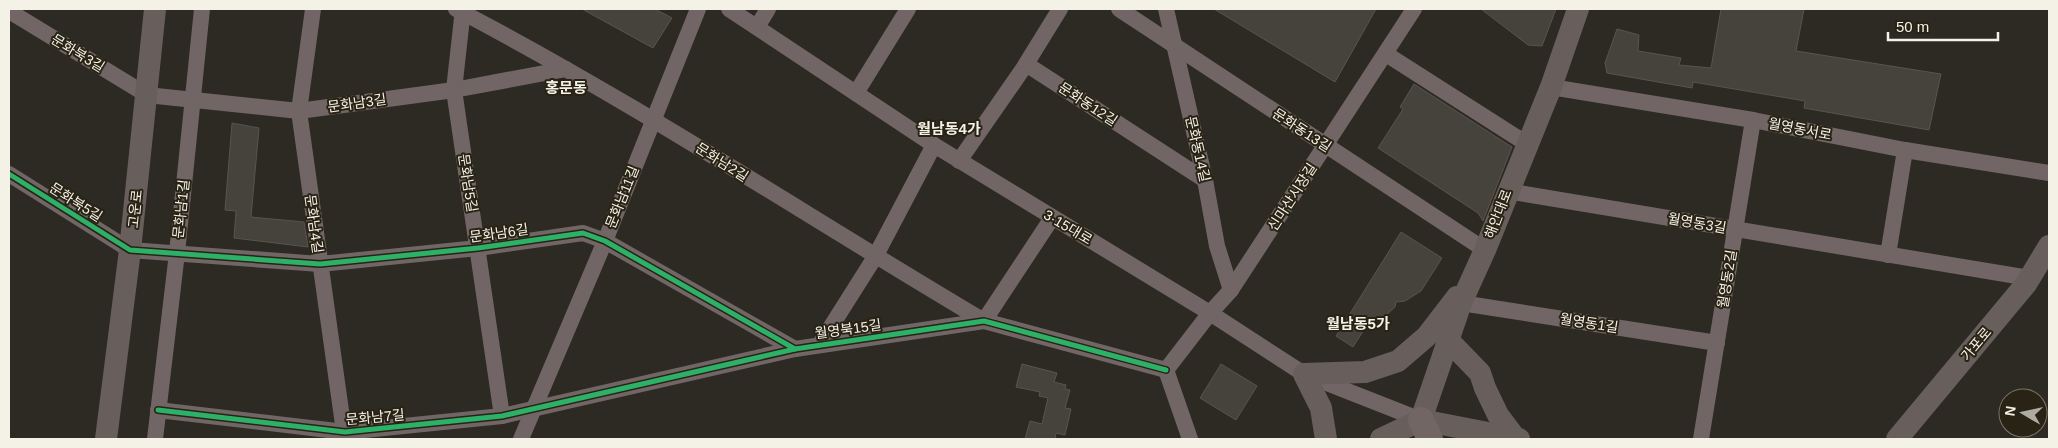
<svg xmlns="http://www.w3.org/2000/svg" width="2058" height="448" font-family="Arial,'Noto Sans KR',sans-serif">
	<rect width="100%" height="100%" fill="#2c2a22"/>
	<!-- building -->
	<g fill="#46423c" stroke="#58544e">
		<path d="M582 9H655L672 18 653 48Z"/>
		<path d="M1214 9H1376L1335 82Z"/>
		<path d="M1481 9H1556L1542 46 1528 45Z"/>
		<path d="M1721 9H1804L1796 51 1941 74 1929 130 1804 108 1805 101 1693 82 1692 88 1607 73 1605 63 1617 29 1639 35 1638 51 1681 58 1679 65 1711 68Z"/>
		<path d="M1414 84 1512 147 1483 221 1478 213 1378 148 1403 109 1400 107Z"/>
		<path d="M232 123 259 128 251 217 304 222 308 247 234 238 236 211 225 210Z"/>
		<path d="M1401 232 1442 258 1421 291 1405 301 1396 302 1395 307 1384 317 1369 322 1353 347 1336 336Z"/>
		<path d="M1022 364 1057 373 1054 382 1066 385 1065 389 1070 390 1065 408 1071 409 1065 435 1056 433 1055 439H1025L1030 421 1042 424 1048 398 1039 396 1040 392 1016 387Z"/>
		<path d="M1221 364 1257 386 1236 420 1200 398Z"/>
	</g>
	<g fill="none" stroke-linecap="round" stroke-linejoin="round">
		<!-- minor -->
		<g stroke="#716665" stroke-width="16">
			<path d="M313 9 299 111 345 439"/>
			<path d="M456 9C638 104 808 217 984 321L1052 218"/>
			<path d="M463 9 454 90 502 416"/>
			<path d="M729 9 934 145 1210 313 1304 374 1421 420"/>
			<path d="M1060 9 1026 64 1205 180"/>
			<path d="M1119 9 1485 250"/>
			<path d="M1166 9 1205 180 1217 246 1231 290"/>
			<path d="M9 11 147 95 299 111 454 90 566 69"/>
			<path d="M757 27 768 9"/>
			<path d="M1386 54 1527 144"/>
			<path d="M1551 87 1753 120 1905 150 2049 173"/>
			<path d="M856 93 908 9"/>
			<path d="M959 161 1027 63"/>
			<path d="M9 174 130 250 320 264 478 248 583 233 605 241 795 349"/>
			<path d="M1507 191 2029 278"/>
			<path d="M1888 255 1905 150"/>
			<path d="M1461 303 1717 343"/>
			<path d="M820 344 875 257 934 145"/>
			<path d="M1166 370 1210 313 1231 290 1414 9"/>
			<path d="M1166 370 1190 439"/>
			<path d="M158 410 345 432 502 416 795 349 984 321 1166 370"/>
			<path d="M155 439 177 253 202 9"/>
			<path d="M521 439 605 241 698 9"/>
			<path d="M1701 439 1753 120"/>
		</g>
		<!-- secondary -->
		<g stroke="#685f5d" stroke-width="22">
			<path d="M1448 340 1480 373 1485 388 1498 415 1516 439"/>
			<path d="M1421 420 1461 303 1485 250 1551 87 1578 9"/>
			<path d="M1421 420 1519 439"/>
			<path d="M106 439 130 250 155 9"/>
			<path d="M1326 439 1321 408 1304 374 1365 372 1398 361 1427 336 1457 297"/>
			<path d="M1381 439 1421 420"/>
			<path d="M1897 439 2026 284 2049 246"/>
		</g>
		<!-- primary -->
		<path stroke="#726663" stroke-width="26" d="M1421 420 1430 439"/>
		<defs>
			<g id="cycleway">
				<path d="M9 174 130 250 320 264 478 248 583 233 605 241 795 349"/>
				<path d="M158 410 345 432 502 416 795 349 984 321 1166 370"/>
			</g>
		</defs>
		<!-- cycleway casing -->
		<use href="#cycleway" stroke="#282314" stroke-width="8"/>
		<!-- cycleway -->
		<use href="#cycleway" stroke="#2db169" stroke-width="5"/>
	</g>
	<g text-anchor="middle" dominant-baseline="central" stroke-width="4" stroke-linejoin="round" paint-order="stroke">
		<!-- street labels -->
		<g font-size="14" fill="#f4f1e7" stroke="#282314">
			<text transform="translate(78 53) rotate(31)">문화북3길</text>
			<text transform="translate(357 103) rotate(-8)">문화남3길</text>
			<text transform="translate(1088 104) rotate(33)">문화동12길</text>
			<text transform="translate(1800 129) rotate(11)">월영동서로</text>
			<text transform="translate(1302 130) rotate(33)">문화동13길</text>
			<text transform="translate(1198 149) rotate(77)">문화동14길</text>
			<text transform="translate(722 162) rotate(32)">문화남2길</text>
			<text transform="translate(468 183) rotate(81)">문화남5길</text>
			<text transform="translate(622 197) rotate(-68)">문화남11길</text>
			<text transform="translate(1292 197) rotate(-57)">신마산시장길</text>
			<text transform="translate(76 202) rotate(32)">문화북5길</text>
			<text transform="translate(135 209) rotate(-84)">고운로</text>
			<text transform="translate(181 209) rotate(-84)">문화남1길</text>
			<text transform="translate(1498 214) rotate(-69)">해안대로</text>
			<text transform="translate(1697 223) rotate(10)">월영동3길</text>
			<text transform="translate(314 224) rotate(82)">문화남4길</text>
			<text transform="translate(1068 227) rotate(31)">3·15대로</text>
			<text transform="translate(499 233) rotate(-8)">문화남6길</text>
			<text transform="translate(1727 279) rotate(-81)">월영동2길</text>
			<text transform="translate(1589 323) rotate(9)">월영동1길</text>
			<text transform="translate(848 329) rotate(-8)">월영북15길</text>
			<text transform="translate(1976 344) rotate(-50)">가포로</text>
			<text transform="translate(375 417) rotate(-5)">문화남7길</text>
		</g>
		<!-- neighbourhood labels -->
		<g font-size="15" font-weight="bold" fill="#f4f1e7" stroke="#282314">
			<text x="566" y="87">홍문동</text>
			<text x="949" y="128">월남동4가</text>
			<text x="1358" y="323">월남동5가</text>
		</g>
	</g>
	<!-- border -->
	<rect width="2058" height="448" fill="none" stroke="#f4f1e7" stroke-width="20"/>
	<!-- north arrow -->
	<g transform="translate(2023 413) rotate(279)"><circle r="24" fill="#282314" stroke="#7a7568"/>
	<path d="M0-4L9 19L0 12L-9 19Z" fill="#aeaba2"/>
	<text y="-8" font-size="14" font-weight="bold" text-anchor="middle" fill="#f4f1e7">N</text>
	</g>
	<!-- scale -->
	<path d="M1888 32v8h110v-8" fill="none" stroke="#f4f1e7" stroke-width="2.5"/>
	<text x="1896" y="32" font-size="15" fill="#f4f1e7" stroke="#282314" stroke-width="4" paint-order="stroke">50 m</text>
</svg>
